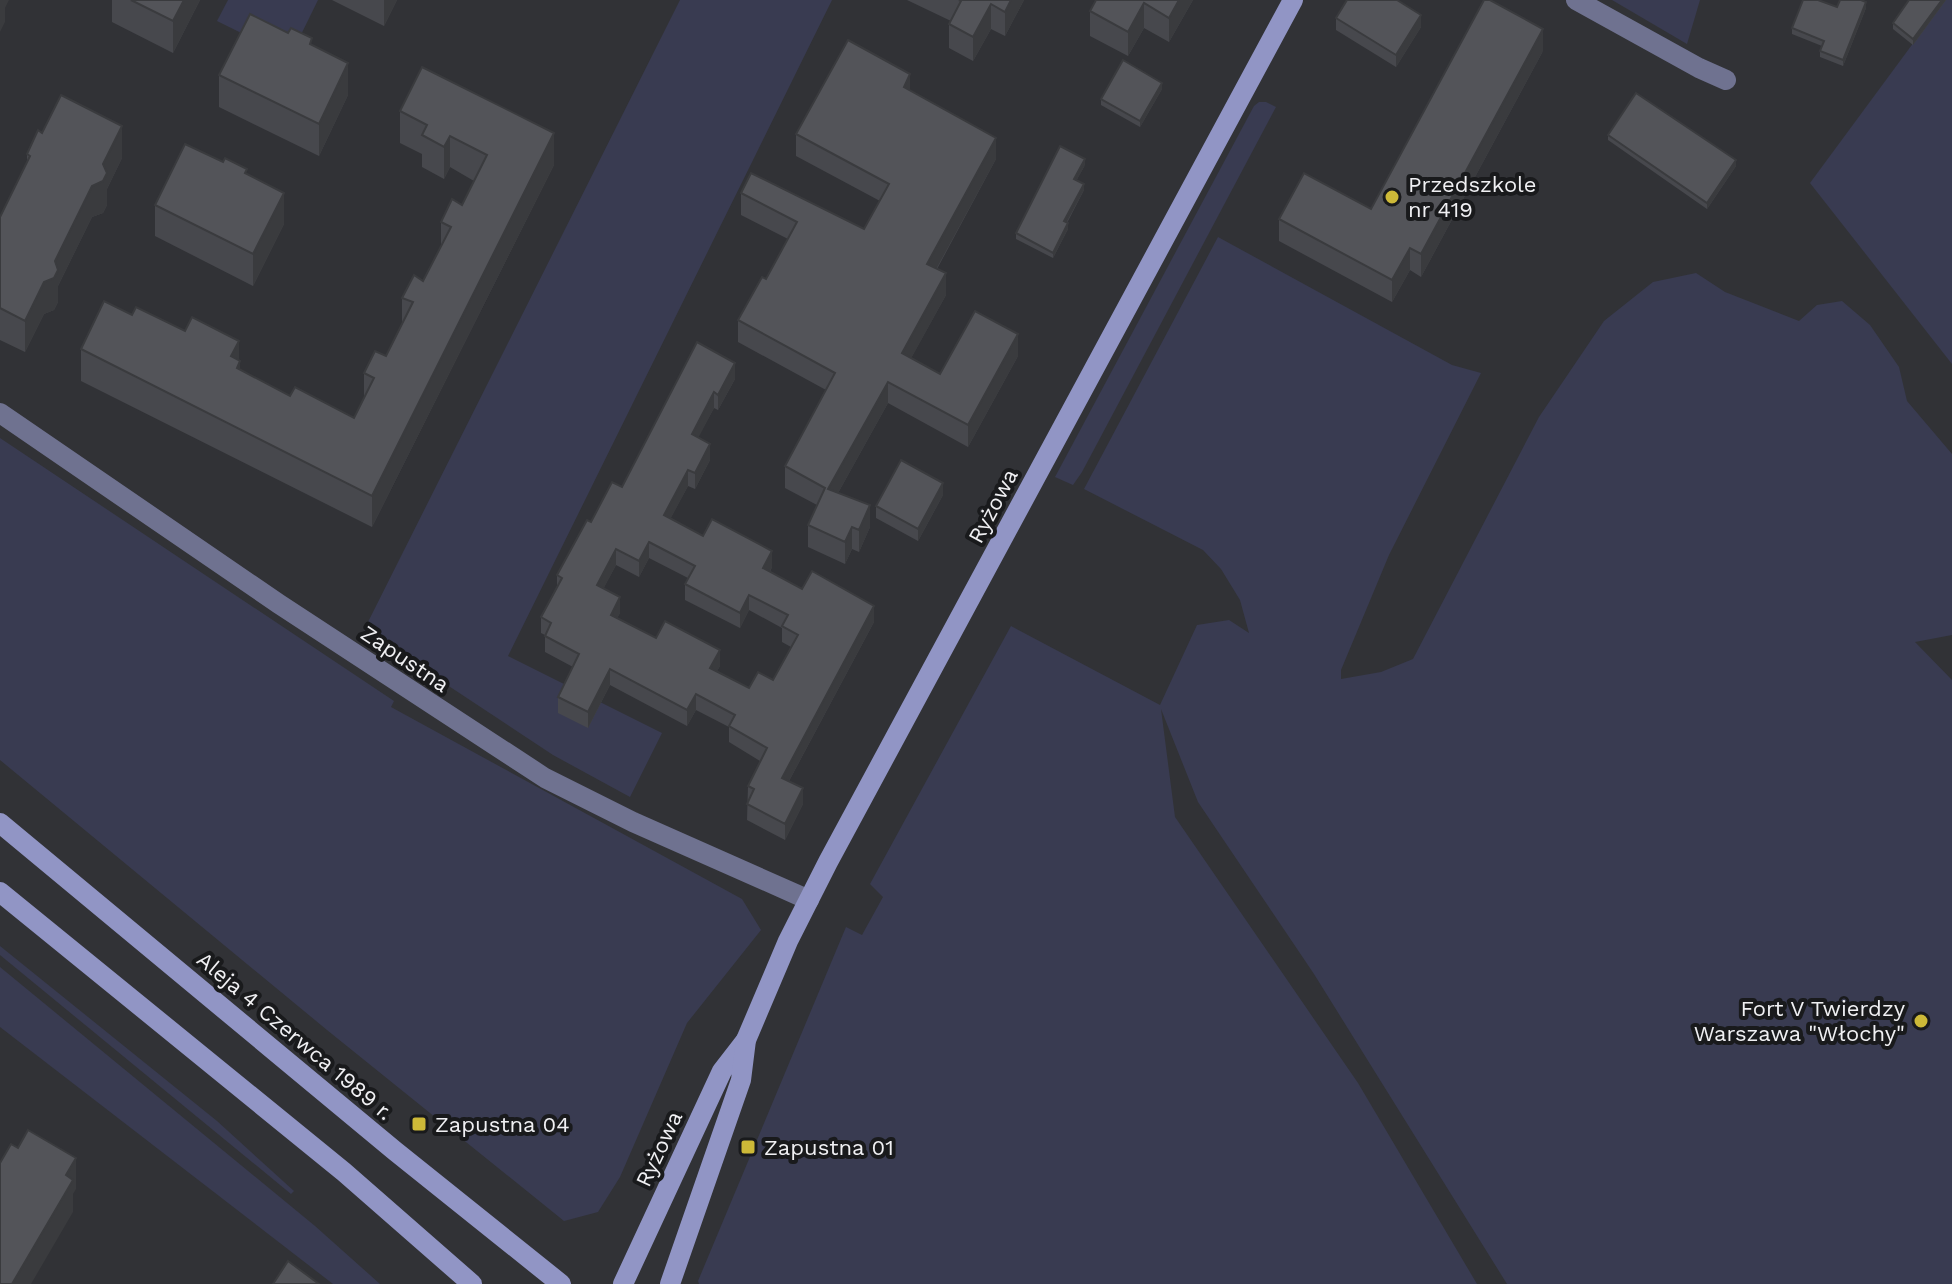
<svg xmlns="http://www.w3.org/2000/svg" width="1952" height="1284" font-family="'Work Sans',sans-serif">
	<rect width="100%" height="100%" fill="#313236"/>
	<!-- green -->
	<g fill="#393b51">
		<path d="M228 0H318L290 57 217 21Z"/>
		<path d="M680 0H832L508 656 662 733 630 797 553 755 364 630Z"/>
		<path d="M1612 0H1700L1687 44Z"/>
		<path d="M1945 0H1952V364L1810 183Z"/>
		<path d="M1259 102H1266L1276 107 1082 472 1073 485 1055 477 1254 106Z"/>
		<path d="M1218 237 1452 365 1481 373 1389 555 1341 670V679L1381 672 1413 659 1539 417 1604 321 1653 282 1696 273 1725 292 1799 321 1817 305 1842 301 1870 325 1899 367 1907 401 1952 454V635L1915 642 1952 680V1284H1507L1314 974 1198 802 1161 709 1175 817 1358 1083 1477 1284H699L698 1281 846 927 862 935 883 897 870 884 1011 626 1160 705 1197 625 1229 620 1249 633 1240 600 1221 569 1203 550 1084 489Z"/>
		<path d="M0 438 394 701 391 707 742 899 761 930 687 1023 620 1177 598 1212 564 1221 327 1030 0 760Z"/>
		<path d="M0 946 217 1121 294 1191 291 1194 0 955Z"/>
		<path d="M0 967 315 1226 380 1284H333L0 1027Z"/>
	</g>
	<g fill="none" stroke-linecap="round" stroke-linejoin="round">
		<!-- street -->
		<g stroke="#6f7290" stroke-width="20">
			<path d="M1576 0 1699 68 1726 80"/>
			<path d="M0 413 279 604 545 778 633 822 809 900"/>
		</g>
		<!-- secondary -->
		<g stroke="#9195c5" stroke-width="20">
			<path d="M0 823 395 1151 561 1284"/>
			<path d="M0 892 344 1172 472 1284"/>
			<path d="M623 1284 722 1071 746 1040"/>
			<path d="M670 1284 741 1080 746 1040 788 941 828 862 1293 0"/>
		</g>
	</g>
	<!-- wall -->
	<g fill="#47484d" fill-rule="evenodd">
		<path d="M112 0H200L173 53 112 22Z"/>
		<path d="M332 0H397L384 26Z"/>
		<path d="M907 0H1024L1005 36 991 29 973 61 949 48V24L951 21Z"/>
		<path d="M1095 0H1193L1169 42 1144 28 1128 56 1090 36V11L1096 1Z"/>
		<path d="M1909 0H1946L1913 45 1893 29V23Z"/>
		<path d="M1837 7 1866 8 1843 66 1820 57V51L1822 46 1792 34V28Z"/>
		<path d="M1336 18 1421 27 1396 67 1336 30Z"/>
		<path d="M312 45 348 95 319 156 219 107V75Z"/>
		<path d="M1543 51 1421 277 1410 270 1392 302 1279 241V219L1371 209Z"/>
		<path d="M1162 89 1140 127 1101 105V99Z"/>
		<path d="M910 91 996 159 937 269 946 295 911 358 940 374 1018 356 968 447 888 403 838 493 870 527 859 552 852 549 845 564 808 547V525L817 505 785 488V466L826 390 738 342V320L766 279 788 239 741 215V193L864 229 880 201 796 156V134Z"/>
		<path d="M400 111 554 165 372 527 81 381V349L132 315 239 360 240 370 290 396 354 418 364 399V373L386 356 402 323V298L423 281 441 246V222L462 205 474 181 450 167 444 179 422 167V154L400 143Z"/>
		<path d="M42 133 122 158 107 189V205L103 213 92 217 58 286V302L54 310 44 314 25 352 0 340V217L27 163V154Z"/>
		<path d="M1608 135 1736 166 1707 209 1608 140Z"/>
		<path d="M1085 165 1076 181 1084 190 1067 223 1068 229 1053 258 1016 239V233Z"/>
		<path d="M247 174 284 224 253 286 155 236V205Z"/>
		<path d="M697 342 735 379 718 410 714 408 698 437 710 460 695 489 688 486 670 519 703 536 772 567 770 572 802 589 874 622 789 781 803 804 785 840 747 820 748 786 760 761 729 742V727L696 710 687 726 610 685 588 728 558 713V697L573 667 545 652V635L541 633V617L557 586V575L591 522 622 487ZM649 558 688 578 685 584V600L740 628 749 610 782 628V642L791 647 773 680 749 688 717 671 720 666 656 638 617 618 620 613 603 589 616 565 639 577Z"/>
		<path d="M943 495 918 541 876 518V506Z"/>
	</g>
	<!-- shaded-wall -->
	<g fill="#3a3b3e">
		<path d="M0 0H9L5 8V22L0 32Z"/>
		<path d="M184 0H200L173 53V21Z"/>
		<path d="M384 0H397L384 26Z"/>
		<path d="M1011 0H1024L1005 36V12Z"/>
		<path d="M1179 0H1193L1169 42V18Z"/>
		<path d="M1942 0H1946L1913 45V39Z"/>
		<path d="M1866 2V8L1843 66V60Z"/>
		<path d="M1144 3V28L1128 56V32Z"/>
		<path d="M991 4V29L973 61V37Z"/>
		<path d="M1421 15V27L1396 67V55Z"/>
		<path d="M1543 29V51L1421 277V254Z"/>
		<path d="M348 63V95L319 156V124Z"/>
		<path d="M910 74V96L904 87Z"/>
		<path d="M1162 83V89L1140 127V121Z"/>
		<path d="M122 126V158L107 189V205L103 213 92 217 58 286V302L54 310 44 314 25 352V321Z"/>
		<path d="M554 133V165L372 527V496Z"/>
		<path d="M450 136V167L444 179V147Z"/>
		<path d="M996 138V159L927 286V264Z"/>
		<path d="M1085 159V165L1074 185V179Z"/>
		<path d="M1736 160V166L1707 209V203Z"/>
		<path d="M1084 184V190L1064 227V221Z"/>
		<path d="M284 193V224L253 286V254Z"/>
		<path d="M1068 223V229L1053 258V253Z"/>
		<path d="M1410 248V270L1392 302V280Z"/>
		<path d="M946 273V295L902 375V353Z"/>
		<path d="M1018 334V356L968 447V425Z"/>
		<path d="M239 341V364L240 361V393L231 356Z"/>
		<path d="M735 363V379L718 410V395Z"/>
		<path d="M888 382V403L828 511V489Z"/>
		<path d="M714 392V408L692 450V434Z"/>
		<path d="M710 444V460L695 489V473Z"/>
		<path d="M688 470V486L664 531V515Z"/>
		<path d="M943 483V495L918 541V529Z"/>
		<path d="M870 505V527L859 552V530Z"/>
		<path d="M852 527V549L845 564V542Z"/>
		<path d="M649 542V558L639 577V561Z"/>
		<path d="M616 549V565L597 601V585Z"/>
		<path d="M772 551V567L763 584V568Z"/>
		<path d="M749 595V610L740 628V613Z"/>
		<path d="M620 597V613L611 631V615Z"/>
		<path d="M874 606V622L782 794V778Z"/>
		<path d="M720 650V666L710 684V668Z"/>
		<path d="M610 669V685L588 728V712Z"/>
		<path d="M696 694V710L687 726V710Z"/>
		<path d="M803 788V804L785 840V824Z"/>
		<path d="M76 1158V1189L73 1194V1212L31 1284H12L66 1175Z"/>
	</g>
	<!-- building -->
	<g fill="#535459" stroke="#3a3b3e" stroke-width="2" fill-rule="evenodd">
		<path d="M131 0H184L173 21Z"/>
		<path d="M959 0H1011L1005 12 991 4 973 37 949 24 961 1Z"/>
		<path d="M1096 0H1179L1169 18 1144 3 1128 32 1090 11Z"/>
		<path d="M1347 0H1397L1421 15 1396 55 1336 18Z"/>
		<path d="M1484 0H1490L1543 29 1421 254 1410 248 1392 280 1279 219 1304 173 1371 209Z"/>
		<path d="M1803 0H1818L1837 7 1840 0H1861L1866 2 1843 60 1820 51 1824 41 1792 28Z"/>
		<path d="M1909 0H1942L1913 39 1893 23Z"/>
		<path d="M250 14 288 33 291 28 312 38 310 44 348 63 319 124 219 75Z"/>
		<path d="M848 40 910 74 904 87 996 138 927 264 946 273 902 353 940 374 975 311 1018 334 968 425 888 382 828 489 870 505 859 530 852 527 845 542 808 525 825 488 785 466 835 373 738 320 762 277 766 279 797 222 741 193 751 173 864 229 889 184 796 134Z"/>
		<path d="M1123 60 1162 83 1140 121 1101 99Z"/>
		<path d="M422 67 554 133 372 496 81 349 104 301 132 315 136 307 185 331 192 317 239 341 231 356 240 361 237 368 290 396 295 387 354 418 374 378 364 373 375 351 386 356 413 302 402 298 414 275 423 281 451 227 441 222 452 199 462 205 487 155 450 136 444 147 422 135 427 125 400 111Z"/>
		<path d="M1636 93 1736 160 1707 203 1608 135Z"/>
		<path d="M61 95 122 126 103 164 107 173 103 181 92 186 55 261 58 270 54 278 44 282 25 321 0 308V217L30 156 27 154 38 130 42 133Z"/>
		<path d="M185 144 223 162 225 158 247 169 245 173 284 193 253 254 155 205Z"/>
		<path d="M1060 146 1085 159 1074 179 1084 184 1064 221 1068 223 1053 253 1016 233Z"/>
		<path d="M697 342 735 363 718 395 714 392 692 434 710 444 695 473 688 470 664 515 703 536 712 519 772 551 763 568 802 589 812 571 874 606 782 778 803 788 785 824 747 804 754 789 748 786 767 748 729 726 735 715 696 694 687 710 610 669 588 712 558 697 579 654 545 636 551 623 541 617 562 578 557 575 587 520 591 522 612 482 622 487ZM649 542 695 566 685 584 740 613 749 595 788 615 782 626 798 635 773 680 758 672 749 688 710 668 720 650 665 621 656 638 611 615 620 597 597 585 616 549 639 561Z"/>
		<path d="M901 460 943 483 918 529 876 506Z"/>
		<path d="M28 1130 76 1158 66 1175 73 1180 12 1284H0V1163L11 1144 18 1148Z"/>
		<path d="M288 1261 319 1284H273Z"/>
	</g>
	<!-- markers -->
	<g fill="#cdb938" stroke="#191a1c" stroke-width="3">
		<circle cx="1392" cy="197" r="8"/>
		<circle cx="1921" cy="1021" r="8"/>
		<rect x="411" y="1116" width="16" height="16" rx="4"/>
		<rect x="740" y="1139" width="16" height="16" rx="4"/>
	</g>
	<g text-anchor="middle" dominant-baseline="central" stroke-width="8" stroke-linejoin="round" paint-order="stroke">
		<!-- poi labels -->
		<g font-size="22" fill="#f0f0f3" stroke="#191a1c" text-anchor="start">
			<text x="1408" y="184">Przedszkole<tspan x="1408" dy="25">nr 419</tspan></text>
			<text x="1905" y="1008" text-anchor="end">Fort V Twierdzy<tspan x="1905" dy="25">Warszawa "Włochy"</tspan></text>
			<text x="435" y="1124">Zapustna 04</text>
			<text x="764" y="1147">Zapustna 01</text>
		</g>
		<!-- street labels -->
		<g font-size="22" fill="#f0f0f3" stroke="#191a1c">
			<text transform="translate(993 506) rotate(-62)">Ryżowa</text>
			<text transform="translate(405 659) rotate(34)">Zapustna</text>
			<text transform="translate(295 1036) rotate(40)">Aleja 4 Czerwca 1989 r.</text>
			<text transform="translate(659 1149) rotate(-65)">Ryżowa</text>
		</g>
	</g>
</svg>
